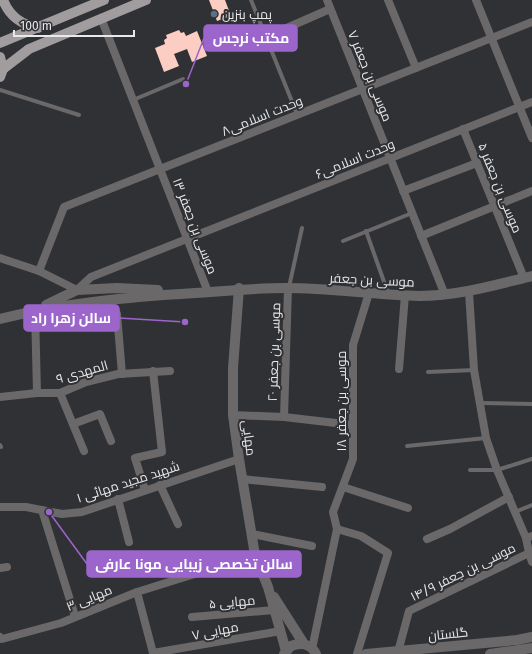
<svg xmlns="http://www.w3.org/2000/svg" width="532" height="654" font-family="'Fira Sans',Cairo,sans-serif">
	<rect width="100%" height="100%" fill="#303134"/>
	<!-- building -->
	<g fill="#fccdc3">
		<path d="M209 0H225L231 16 217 21Z"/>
		<path d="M179 30 181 33 184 32 186 36 197 31 207 56 192 62 187 49 174 54 179 66 164 72 155 48 165 44 164 40 167 38 166 35Z"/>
	</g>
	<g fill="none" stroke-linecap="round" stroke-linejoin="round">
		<!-- service -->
		<g stroke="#6a6868" stroke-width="4">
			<path d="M251 0 297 114"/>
			<path d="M0 90 79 115"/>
			<path d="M133 100 183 79"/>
			<path d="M366 231 388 293"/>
			<path d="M343 241 412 213"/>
			<path d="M289 287 302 228"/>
			<path d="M428 372 474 370"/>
			<path d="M480 403 532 404"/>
			<path d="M0 445 1 447"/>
			<path d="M407 446 486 438"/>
			<path d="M470 470H497L532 459"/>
			<path d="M515 512 532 505"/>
		</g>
		<!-- minor -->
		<g stroke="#6a6868" stroke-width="8">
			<path d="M327 0 445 295"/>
			<path d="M388 0 416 68"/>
			<path d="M476 0 532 138"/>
			<path d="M101 18 208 292"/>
			<path d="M266 37 330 9"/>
			<path d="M463 129 524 278"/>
			<path d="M403 191 477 163"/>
			<path d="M421 236 532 191"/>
			<path d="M0 258 39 271 77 290 91 277 532 102"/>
			<path d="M39 271 64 207 532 22"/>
			<path d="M469 292 474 370 486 438 497 470 526 538 532 536"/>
			<path d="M35 310 37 393"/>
			<path d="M117 314 122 374"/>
			<path d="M399 369 405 295"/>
			<path d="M60 393 84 451"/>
			<path d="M0 397 37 393H60L86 382 118 374 170 371"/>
			<path d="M233 415 284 417 353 425"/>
			<path d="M284 417 288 288"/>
			<path d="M73 424 100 414 111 441"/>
			<path d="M242 479 322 487"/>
			<path d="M160 485 178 524"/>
			<path d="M343 487 408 508"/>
			<path d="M145 490 135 458 162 452 153 371"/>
			<path d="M118 499 129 542"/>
			<path d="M0 507H26L62 514 82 512 239 459"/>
			<path d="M42 510 75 616"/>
			<path d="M337 529 361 536 388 553 357 654"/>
			<path d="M252 534 312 546"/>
			<path d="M427 539 450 529 509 497"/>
			<path d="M529 553 532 562"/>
			<path d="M0 568 7 567"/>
			<path d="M137 592 153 653 281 631"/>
			<path d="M192 617 275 610"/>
			<path d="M0 637 2 639 61 623 137 592 255 555"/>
			<path d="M312 649 337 529 333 512 353 459V345L369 293"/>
			<path d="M398 652 409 611 529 553 526 538"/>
		</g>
		<!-- tertiary -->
		<g stroke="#6a6868" stroke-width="10">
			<path d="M239 288 233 368V415L239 459 255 555 268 587 286 651"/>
			<path d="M46 305 77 290 117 288 158 290"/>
			<path d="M0 319C64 303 129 297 195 293 225 291 255 288 286 288 330 288 375 295 419 296 458 296 495 285 532 276"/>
			<path d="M274 597 304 644"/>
			<path d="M284 654 291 646C301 642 311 644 316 654"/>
			<path d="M366 654 517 640 532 637"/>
			<path d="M490 654 532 648"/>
		</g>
		<!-- primary -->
		<g stroke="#a19d9e" stroke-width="10">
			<path d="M3 0C10 17 21 24 38 28"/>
			<path d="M0 43 104 0"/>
			<path d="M0 57 3 69 0 77"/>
			<path d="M3 69 29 49 146 0"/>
		</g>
	</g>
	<!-- markers -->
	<circle fill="#5c6f8a" stroke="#303134" stroke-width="1.5" cx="214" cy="14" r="4"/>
	<g text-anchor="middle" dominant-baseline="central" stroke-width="4" stroke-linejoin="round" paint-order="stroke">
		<!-- poi labels -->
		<g font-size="13" fill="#e8e9eb" stroke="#303134" text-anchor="start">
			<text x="222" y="14">پمپ بنزین</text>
		</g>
		<!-- street labels -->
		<g font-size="13" fill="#e8e9eb" stroke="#303134">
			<text transform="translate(370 76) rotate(68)">موسی بن جعفر ۷</text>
			<text transform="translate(262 116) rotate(-22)">وحدت اسلامی۸</text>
			<text transform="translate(355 159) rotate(-22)">وحدت اسلامی۶</text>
			<text transform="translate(500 188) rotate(68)">موسی بن جعفر ۵</text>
			<text transform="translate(195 226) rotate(69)">موسی بن جعفر ۱۳</text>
			<text transform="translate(372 280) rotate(3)">موسی بن جعفر</text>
			<text transform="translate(274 352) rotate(-88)">موسی بن جعفر ۲۰</text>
			<text transform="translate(82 372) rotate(-16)">المهدی ۹</text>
			<text transform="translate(341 401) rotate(-90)">موسی بن جعفر ۱۸</text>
			<text transform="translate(249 438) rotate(83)">مهایی</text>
			<text transform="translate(128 482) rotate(-18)">شهید مجید مهائی ۱</text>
			<text transform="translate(463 572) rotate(-26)">موسی بن جعفر ۱۴/۹</text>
			<text transform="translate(89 598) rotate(-22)">مهایی ۳</text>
			<text transform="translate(232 602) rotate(-5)">مهایی ۵</text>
			<text transform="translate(215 631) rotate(-11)">مهایی ۷</text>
			<text transform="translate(448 634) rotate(-6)">گلستان</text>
		</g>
	</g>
	<!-- callouts -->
	<path fill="none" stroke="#9c65cc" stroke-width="1.5" d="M186 84L204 38M185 322L119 318M49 512L87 564"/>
	<g fill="#9c65cc" stroke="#303134" stroke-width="1.5">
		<circle cx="186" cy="84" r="4"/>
		<circle cx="185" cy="322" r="4"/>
		<circle cx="49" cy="512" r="4"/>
	</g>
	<g fill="#9c65cc" stroke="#9c65cc" stroke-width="1.5">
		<rect x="204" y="25" width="93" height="26" rx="4"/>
		<rect x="24" y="305" width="95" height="26" rx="4"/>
		<rect x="87" y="551" width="214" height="26" rx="4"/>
	</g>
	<g font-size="14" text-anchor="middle" font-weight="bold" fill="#fff">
		<text x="251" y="43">مكتب نرجس</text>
		<text x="71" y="323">سالن زهرا راد</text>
		<text x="194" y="569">سالن تخصصی زیبایی مونا عارفی</text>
	</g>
	<!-- scale -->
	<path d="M14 30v6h120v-6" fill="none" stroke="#e8e9eb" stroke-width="2"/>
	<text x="20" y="30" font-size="12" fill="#e8e9eb" stroke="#303134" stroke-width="3" paint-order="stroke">100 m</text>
</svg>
